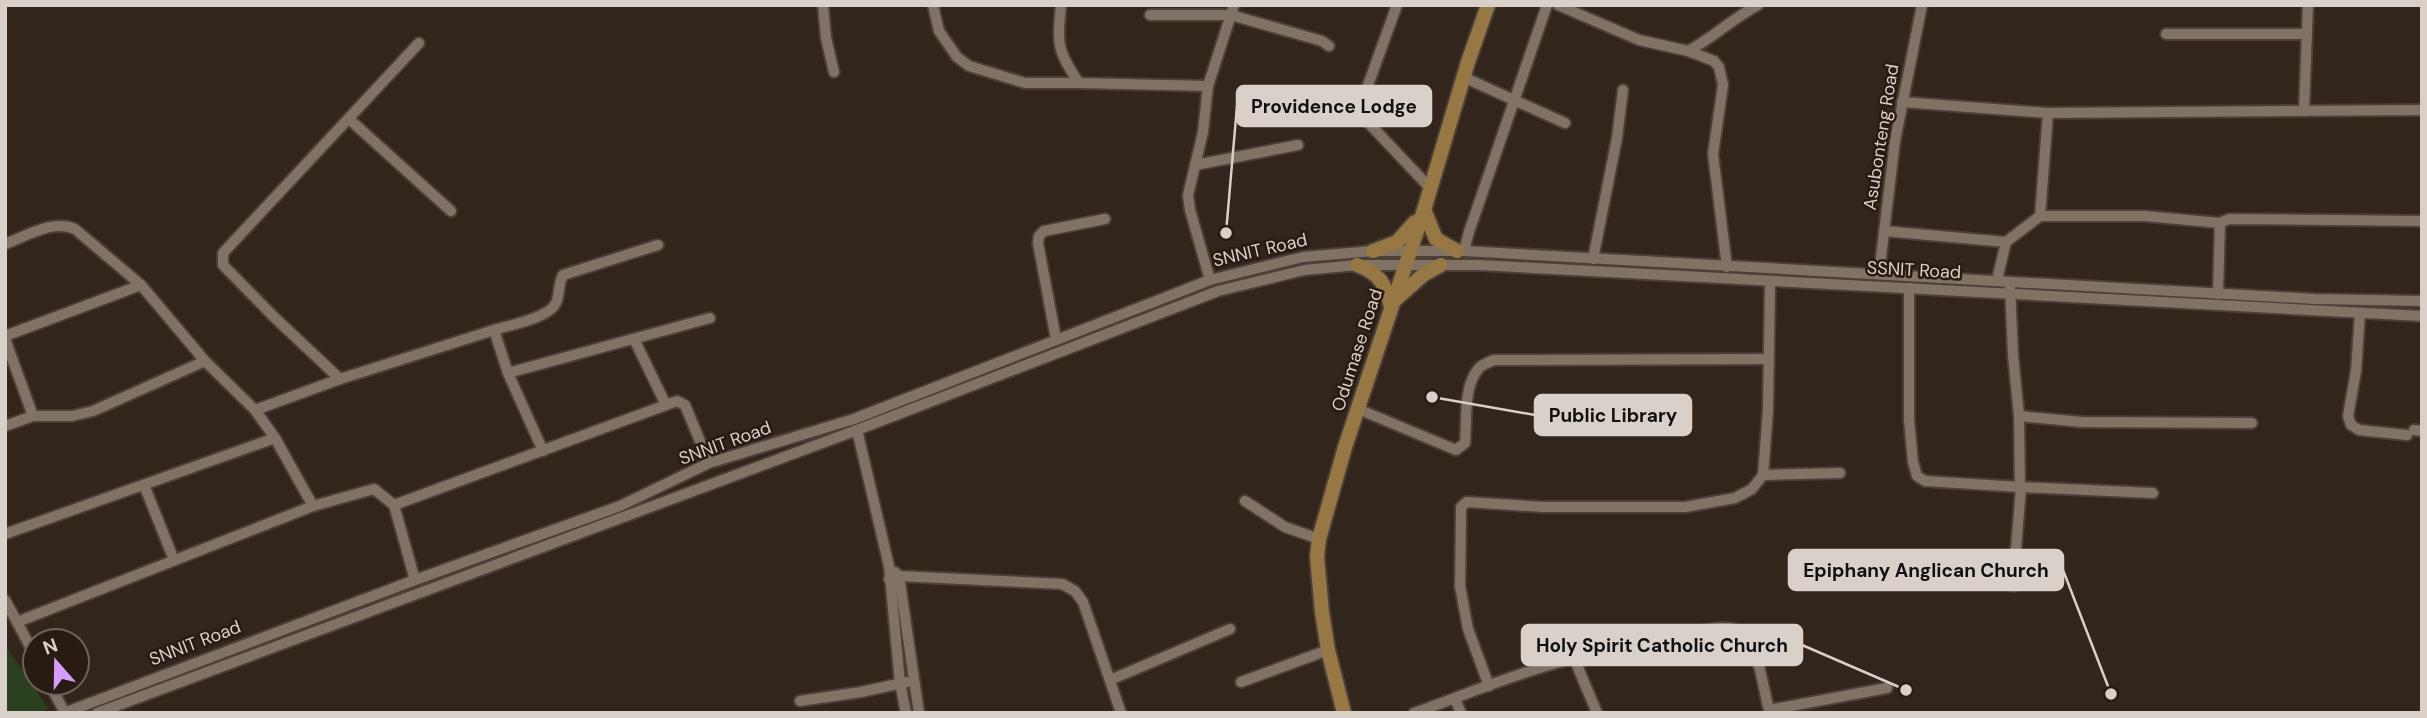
<svg xmlns="http://www.w3.org/2000/svg" width="2427" height="718" font-family="'DM Sans',sans-serif">
	<rect width="100%" height="100%" fill="#32251b"/>
	<!-- green -->
	<path fill="#2b401e" d="M5 645 48 708 40 713H5Z"/>
	<g fill="none" stroke-linecap="round" stroke-linejoin="round">
		<defs>
			<g id="minor">
				<path d="M823 5 826 38 834 72"/>
				<path d="M933 5 939 31 957 57 969 66 1025 83H1079"/>
				<path d="M1061 5C1057 44 1057 51 1079 83L1208 86"/>
				<path d="M1397 5 1359 110 1362 116 1431 189"/>
				<path d="M1558 5 1639 40 1688 51C1713 38 1733 18 1758 5"/>
				<path d="M1150 15H1231L1322 41 1329 46"/>
				<path d="M2166 34H2307"/>
				<path d="M1688 51 1714 61 1719 67 1723 85 1713 154 1727 267"/>
				<path d="M1463 77 1565 123"/>
				<path d="M1902 102 2048 113 2422 110"/>
				<path d="M2304 111 2308 5"/>
				<path d="M349 119 451 211"/>
				<path d="M1195 165 1298 145"/>
				<path d="M2040 216H2145L2220 223"/>
				<path d="M1884 231 2006 242"/>
				<path d="M5 244C27 236 53 219 75 229L141 285"/>
				<path d="M1464 251 1469 232 1547 5"/>
				<path d="M1593 259 1617 138 1623 90"/>
				<path d="M1879 274 1895 141 1922 5"/>
				<path d="M1210 280 1190 210 1188 195 1203 132 1208 86 1234 5"/>
				<path d="M1997 280 2006 242 2040 216 2048 113"/>
				<path d="M2010 287 2013 355 2019 416 2020 487 2153 493"/>
				<path d="M1909 288V420L1913 462 1917 476 1925 481 2020 487"/>
				<path d="M2218 294 2220 223 2229 219 2422 221"/>
				<path d="M2360 313 2356 371 2348 416 2351 425 2359 430 2407 435"/>
				<path d="M494 330C510 325 549 318 556 303 560 294 558 284 563 275L658 245"/>
				<path d="M5 336 141 285 205 361"/>
				<path d="M5 339 33 416"/>
				<path d="M634 339 666 405"/>
				<path d="M1056 339 1038 243 1039 236 1044 231 1105 219"/>
				<path d="M508 373 710 318"/>
				<path d="M340 379 273 316 223 265V253L419 43"/>
				<path d="M1358 409 1456 450 1465 443C1467 421 1463 386 1479 368 1483 364 1489 362 1494 360L1769 359"/>
				<path d="M255 410 340 379 494 330 508 373 543 451"/>
				<path d="M2019 416 2082 422 2252 423"/>
				<path d="M5 426 33 416H72L93 411 205 361 255 410 275 438"/>
				<path d="M857 430 889 566 900 683 906 713"/>
				<path d="M2414 430 2422 431"/>
				<path d="M1763 475 1840 473"/>
				<path d="M144 485 174 560"/>
				<path d="M1245 501 1285 527 1319 539"/>
				<path d="M394 505 677 401 685 405 709 463"/>
				<path d="M5 534 275 438 313 506"/>
				<path d="M895 572 899 576 919 713"/>
				<path d="M889 579 899 576 1062 584 1075 591 1083 602 1121 713"/>
				<path d="M2013 586 2021 487"/>
				<path d="M5 600 17 622"/>
				<path d="M35 656 17 622 313 506 374 489 394 505 415 580"/>
				<path d="M1574 658 1597 713"/>
				<path d="M1110 680 1230 629"/>
				<path d="M1241 682 1328 650"/>
				<path d="M49 683 65 713"/>
				<path d="M1489 686 1468 629 1460 586 1461 507 1467 502 1543 507H1685L1735 498 1752 489 1763 475 1768 410 1770 282"/>
				<path d="M1455 699 1461 713"/>
				<path d="M800 701 861 692 907 682"/>
				<path d="M1769 710 1887 688"/>
				<path d="M64 713 415 580 620 506 709 463 854 419 1210 280 1303 257 1373 251H1464L2315 299 2422 301"/>
				<path d="M97 713 857 430 1218 291 1304 270 1357 265H1480L2422 316"/>
				<path d="M1414 713C1451 700 1487 685 1524 673 1578 655 1634 642 1690 633 1705 631 1728 623 1742 633 1760 647 1763 692 1770 713"/>
			</g>
			<g id="major">
				<path d="M1424 210 1436 239 1457 251"/>
				<path d="M1373 251 1397 242 1415 222"/>
				<path d="M1357 265C1379 273 1386 284 1391 307"/>
				<path d="M1396 299 1423 275 1441 265"/>
				<path d="M1344 713 1328 650 1322 612 1317 557 1319 539 1345 447 1424 210 1468 62 1488 5"/>
			</g>
		</defs>
		<!-- minor casing -->
		<use href="#minor" stroke="#4b4038" stroke-width="14"/>
		<!-- major casing -->
		<use href="#major" stroke="#4b4038" stroke-width="18"/>
		<!-- minor -->
		<use href="#minor" stroke="#817266" stroke-width="10"/>
		<!-- major -->
		<use href="#major" stroke="#977743" stroke-width="14"/>
	</g>
	<g text-anchor="middle" dominant-baseline="central" stroke-width="5" stroke-linejoin="round" paint-order="stroke">
		<!-- street labels -->
		<g font-size="18" fill="#d8d0c9" stroke="#281b12">
			<text transform="translate(1881 137) rotate(-81)">Asubonteng Road</text>
			<text transform="translate(1260 250) rotate(-13)">SNNIT Road</text>
			<text transform="translate(1914 270) rotate(3)">SSNIT Road</text>
			<text transform="translate(1357 350) rotate(-72)">Odumase Road</text>
			<text transform="translate(725 443) rotate(-20)">SNNIT Road</text>
			<text transform="translate(195 643) rotate(-21)">SNNIT Road</text>
		</g>
	</g>
	<!-- callouts -->
	<path fill="none" stroke="#d8d0c9" stroke-width="2.5" d="M1226 233L1237 106M1432 397L1535 415M2111 694L2063 570M1906 690L1802 645"/>
	<g fill="#d8d0c9" stroke="#281b12" stroke-width="2.5">
		<circle cx="1226" cy="233" r="7"/>
		<circle cx="1432" cy="397" r="7"/>
		<circle cx="2111" cy="694" r="7"/>
		<circle cx="1906" cy="690" r="7"/>
	</g>
	<g fill="#d8d0c9" stroke="#d8d0c9" stroke-width="2.5">
		<rect x="1237" y="86" width="194" height="40" rx="7"/>
		<rect x="1535" y="395" width="156" height="40" rx="7"/>
		<rect x="1789" y="550" width="274" height="40" rx="7"/>
		<rect x="1522" y="625" width="280" height="40" rx="7"/>
	</g>
	<g font-size="19" text-anchor="middle" font-weight="bold" fill="#111">
		<text x="1334" y="113">Providence Lodge</text>
		<text x="1613" y="422">Public Library</text>
		<text x="1926" y="577">Epiphany Anglican Church</text>
		<text x="1662" y="652">Holy Spirit Catholic Church</text>
	</g>
	<!-- border -->
	<rect width="2427" height="718" fill="none" stroke="#d8d0c9" stroke-width="14"/>
	<!-- north arrow -->
	<g transform="translate(56 662) rotate(340)"><circle r="33" fill="#281b12" stroke="#6e635b" stroke-width="2"/>
	<path d="M0-5L12 26L0 18L-12 26Z" fill="#d59cfb"/>
	<text y="-10" font-size="19" font-weight="bold" text-anchor="middle" fill="#d8d0c9">N</text>
	</g>
</svg>
